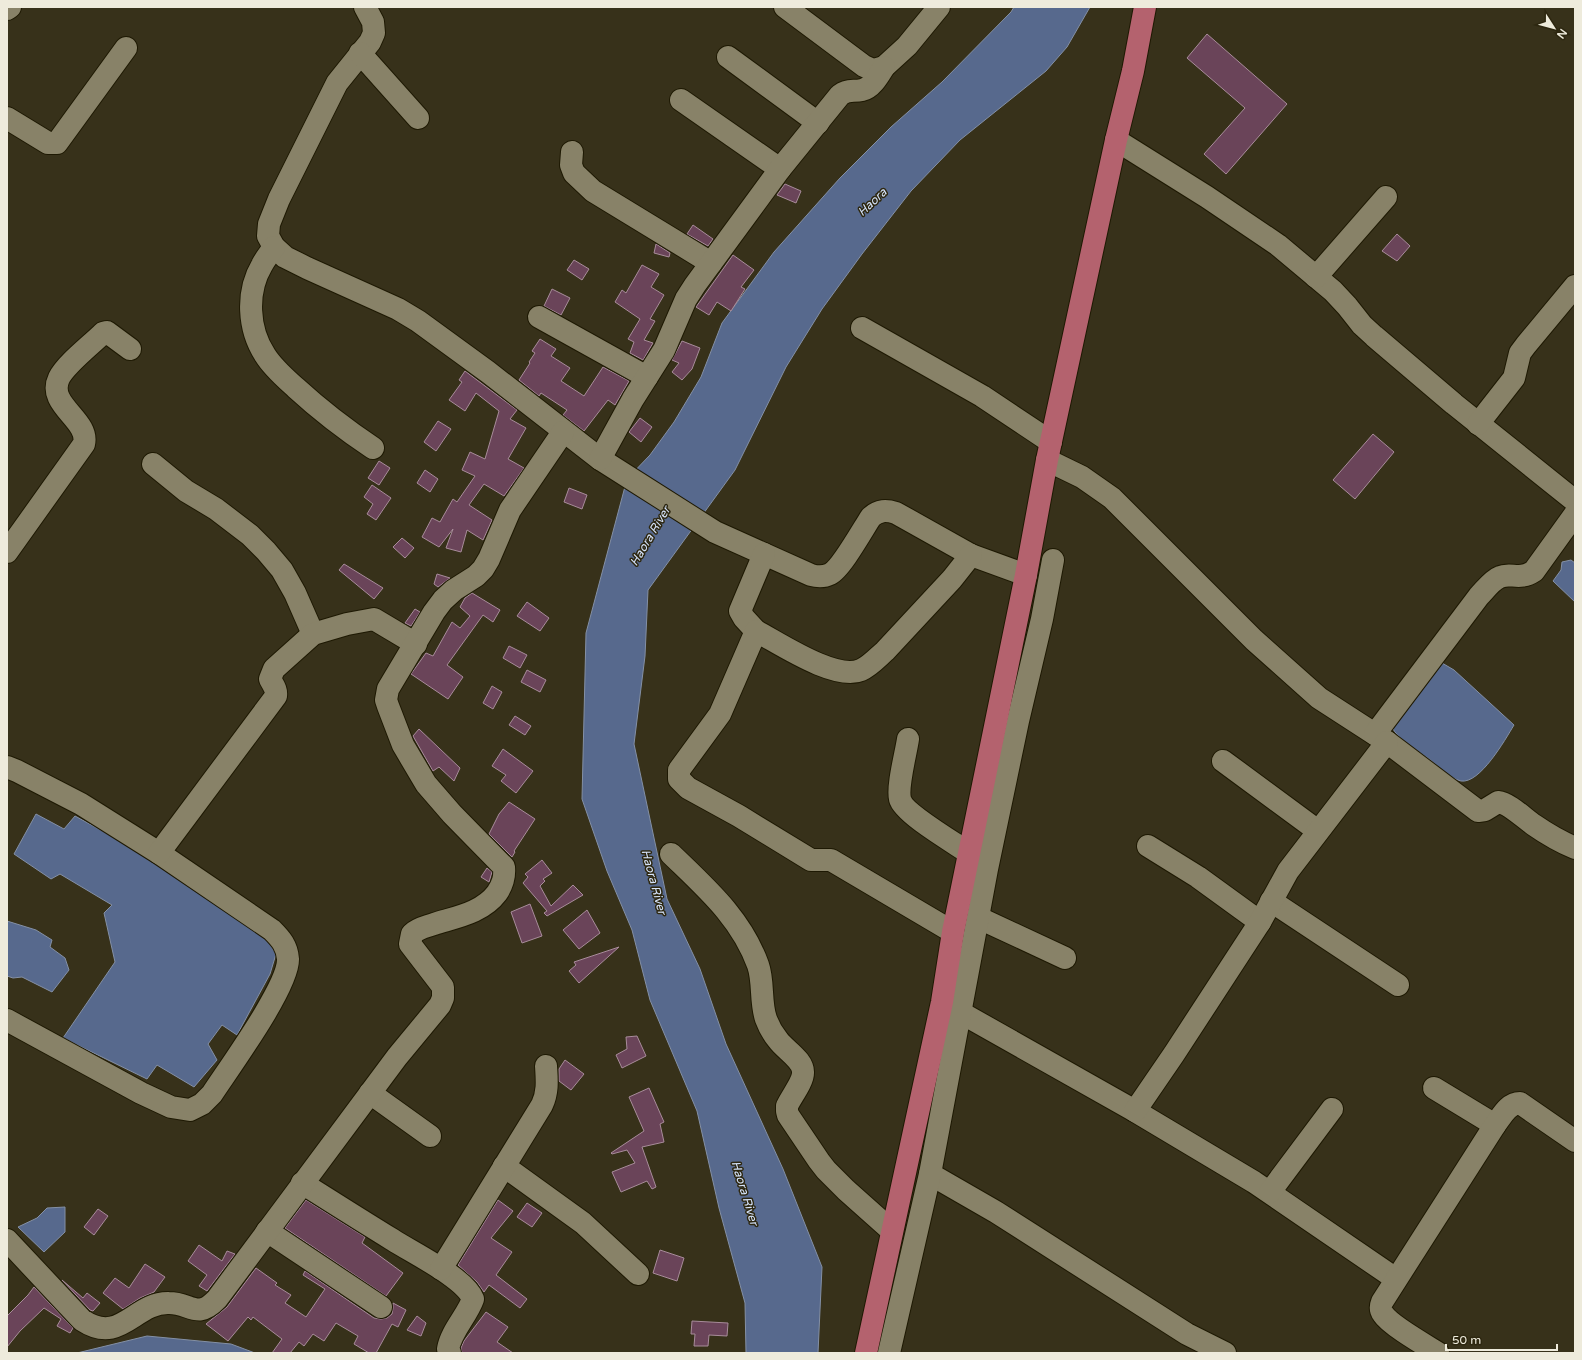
<svg xmlns="http://www.w3.org/2000/svg" width="1582" height="1360" font-family="'Varela Round',sans-serif">
	<rect width="100%" height="100%" fill="#37311a"/>
	<!-- water -->
	<g fill="#57698d" stroke="#8490a5">
		<path d="M1014 7H1090L1067 47 1046 71 960 140 911 191 862 254 822 309 786 367 735 470 648 590 645 656 634 744 667 899 700 969 726 1044 783 1169 822 1267 818 1353H746L745 1303 719 1208 697 1111 650 1000 632 930 607 871 582 799 586 633 627 479 650 455 674 422 701 377 722 323 774 252 840 178 891 127 942 82 1011 12Z"/>
		<path d="M1571 560 1575 563V602L1553 581 1561 570 1562 562Z"/>
		<path d="M1442 663 1454 670 1514 725C1505 740 1480 784 1461 781 1448 778 1439 766 1429 759 1418 751 1397 739 1392 727Z"/>
		<path d="M36 814 64 829 75 816 117 839 219 903 266 937 276 954 270 974 237 1035 222 1025 208 1044 217 1060 194 1087 157 1065 147 1079 63 1038 115 962 104 913 112 905 60 874 51 879 14 854Z"/>
		<path d="M7 921 36 930 52 940 50 947 65 958 69 970 52 992 22 977 13 978 7 976Z"/>
		<path d="M65 1207V1232L44 1252 18 1227 37 1218 47 1208Z"/>
		<path d="M147 1336 231 1344 255 1353H77Z"/>
	</g>
	<!-- building -->
	<g fill="#6a4459" stroke="#a88c9a">
		<path d="M1207 34 1287 104 1226 174 1204 154 1245 108 1187 58Z"/>
		<path d="M785 184 801 191 796 203 777 195Z"/>
		<path d="M693 225 713 239 708 246 687 234Z"/>
		<path d="M1397 234 1410 246 1397 261 1382 251Z"/>
		<path d="M656 244 670 253 669 257 654 253Z"/>
		<path d="M733 255 754 270 741 287 745 289 731 311 717 302 709 315 696 307Z"/>
		<path d="M574 260 589 269 582 280 567 270Z"/>
		<path d="M642 265 659 274 651 287 664 295 650 319 655 321 644 340 653 343 643 360 630 353 634 342 628 339 640 319 615 302 622 290 626 293Z"/>
		<path d="M552 289 570 298 561 315 544 306Z"/>
		<path d="M540 339 556 349 551 356 570 368 561 381 584 396 603 367 629 381 615 405 608 400 584 431 563 415 567 410 541 393 539 396 519 380 530 363 529 362 535 353 532 351Z"/>
		<path d="M682 341 700 348 692 369 682 380 672 372 679 363 672 360Z"/>
		<path d="M465 371 517 410 510 419 526 428 508 459 524 468 504 496 484 484 469 505 492 520 483 540 467 530 461 552 446 548 453 529 439 547 422 537 432 518 440 522 453 499 457 502 475 476 462 470 470 452 485 459 499 411 476 393 465 411 449 400 462 382 459 380Z"/>
		<path d="M640 418 652 427 641 442 629 432Z"/>
		<path d="M438 421 451 429 436 451 424 442Z"/>
		<path d="M1373 434 1394 452 1355 499 1333 480Z"/>
		<path d="M379 461 390 468 379 485 368 478Z"/>
		<path d="M425 470 438 479 430 492 417 483Z"/>
		<path d="M372 485 391 498 376 520 367 514 373 504 364 497Z"/>
		<path d="M569 488 587 495 582 509 564 502Z"/>
		<path d="M402 538 414 548 405 558 393 547Z"/>
		<path d="M344 564 383 588 374 599 339 570Z"/>
		<path d="M437 574 450 578 438 587 434 584Z"/>
		<path d="M472 593 500 610 493 622 483 615 447 665 463 677 448 699 411 674 426 653 433 656 452 622 460 628 470 616 460 607 465 598Z"/>
		<path d="M527 602 549 618 540 631 517 616Z"/>
		<path d="M415 609 420 612 411 626 405 623Z"/>
		<path d="M509 646 527 655 520 668 503 658Z"/>
		<path d="M527 670 546 680 540 692 521 682Z"/>
		<path d="M492 686 502 692 493 709 483 703Z"/>
		<path d="M515 716 531 726 525 735 509 725Z"/>
		<path d="M419 729 460 768 454 781 439 767 433 771 413 736Z"/>
		<path d="M503 749 533 771 516 793 501 781 506 775 492 766Z"/>
		<path d="M509 802 535 819 514 851 515 852 512 857 489 834 499 814Z"/>
		<path d="M542 860 552 873 543 879 545 881 540 886 551 906 573 885 583 895 547 916 544 913 547 911 523 883 528 877 525 874Z"/>
		<path d="M487 868 492 872 489 882 481 877Z"/>
		<path d="M530 904 542 936 522 943 511 912Z"/>
		<path d="M587 910 600 933 579 949 563 930Z"/>
		<path d="M619 947 579 983 569 971 576 965 574 962Z"/>
		<path d="M637 1036 646 1056 622 1068 616 1055 627 1049 626 1037Z"/>
		<path d="M565 1060 584 1074 571 1090 559 1081V1069Z"/>
		<path d="M649 1088 664 1122 660 1124 664 1142 642 1147 656 1187 652 1189 647 1181 621 1192 612 1172 635 1163 627 1150 612 1154 611 1153 644 1131 629 1097Z"/>
		<path d="M306 1200 365 1237 362 1243 403 1273 386 1296 285 1228Z"/>
		<path d="M498 1200 513 1211 491 1238 512 1252 496 1275 527 1299 520 1308 489 1285 484 1292 477 1282 458 1265Z"/>
		<path d="M527 1203 542 1213 532 1227 517 1217Z"/>
		<path d="M98 1209 108 1216 94 1235 84 1227Z"/>
		<path d="M199 1245 222 1261 227 1251 235 1254 207 1291 199 1286 207 1275 188 1261Z"/>
		<path d="M660 1250 684 1258 677 1281 653 1273Z"/>
		<path d="M145 1264 165 1277 154 1292 140 1298 123 1309 103 1293 115 1278 129 1288Z"/>
		<path d="M256 1268 277 1283 275 1285 291 1295 285 1303 306 1317 325 1289 303 1275 305 1271 374 1318 381 1319 387 1318 392 1314 393 1308V1303L406 1310 398 1327 392 1324 376 1353H369L354 1344 358 1336 336 1323 324 1341 313 1334 304 1346 299 1342 290 1353H272L282 1339 253 1317 251 1320 248 1317 228 1341 206 1324 227 1307Z"/>
		<path d="M62 1280 83 1298 87 1293 100 1303 93 1311 90 1310Z"/>
		<path d="M34 1287 73 1328 70 1333 57 1326 61 1319 44 1308 20 1331 7 1347V1316L28 1295Z"/>
		<path d="M486 1312 508 1327 497 1342 513 1353H462L461 1348 464 1341Z"/>
		<path d="M417 1316 426 1323 421 1336 407 1330Z"/>
		<path d="M692 1321 728 1323 727 1336 709 1335 708 1346H694L695 1334H691Z"/>
	</g>
	<g fill="none" stroke-linecap="round" stroke-linejoin="round">
		<defs>
			<g id="minor">
				<path d="M365 7 373 22 374 33 370 42 337 83 279 199 269 224 268 236 274 247 285 257 307 268 398 309 418 321 488 372 600 459 715 532 811 575C818 577 824 577 830 574 841 569 863 529 871 517 879 510 886 510 896 513L971 555 1026 575"/>
				<path d="M785 7 864 66 873 70 884 67 907 46 939 7"/>
				<path d="M7 9 10 7"/>
				<path d="M360 53 418 118"/>
				<path d="M728 57 818 123"/>
				<path d="M681 100 780 169"/>
				<path d="M7 118 48 143H57L126 48"/>
				<path d="M1116 140 1207 197 1278 245 1333 291 1347 306 1362 325 1374 336 1454 404 1575 501"/>
				<path d="M572 152 571 165 574 173 593 191 711 263"/>
				<path d="M274 247C270 253 265 259 262 265 246 292 248 329 265 355 273 368 285 378 296 388 320 410 346 430 373 448"/>
				<path d="M1316 277 1386 197"/>
				<path d="M539 317 647 377"/>
				<path d="M862 328 982 396 1051 442"/>
				<path d="M1478 424 1514 378 1520 353 1526 345 1575 286"/>
				<path d="M600 459 633 399 664 350 686 299 695 285 780 169 840 95C848 89 853 92 862 90 872 88 879 75 884 67"/>
				<path d="M1047 460 1082 477 1112 498 1254 640 1319 698 1387 742 1478 811 1485 810 1498 802C1509 803 1525 819 1534 825 1547 834 1561 842 1575 848"/>
				<path d="M153 464 186 491 216 509 250 535 266 551 282 570 295 593 313 634"/>
				<path d="M7 552 84 444C90 420 46 405 59 378 66 364 91 345 103 333L107 332 130 349"/>
				<path d="M756 631 744 618 740 611 764 554"/>
				<path d="M1375 734 1479 596C1485 590 1492 580 1500 577 1511 572 1519 581 1534 571L1575 514"/>
				<path d="M908 739C906 753 897 786 900 799 903 813 956 844 969 853"/>
				<path d="M1223 761 1318 831"/>
				<path d="M7 767 17 771 81 804 159 853 272 930C281 939 287 946 288 959 289 986 229 1068 212 1094L202 1104 190 1110 171 1107 141 1093 7 1020"/>
				<path d="M1148 846 1198 877 1260 922"/>
				<path d="M159 853 276 696C277 689 273 685 270 679L274 669 313 634 347 624 374 619 416 644"/>
				<path d="M671 854C706 888 741 918 758 965 764 982 760 1002 766 1019 769 1027 773 1034 778 1040 785 1050 804 1060 803 1073 803 1082 791 1097 787 1106V1111L788 1115 819 1161 826 1170 846 1190 892 1231"/>
				<path d="M1271 901 1398 985"/>
				<path d="M979 918 1065 958"/>
				<path d="M953 932 831 860H811L739 816 688 788 679 779V770L720 714 756 631C779 643 835 681 861 670 870 666 878 657 885 651L952 579 971 555"/>
				<path d="M949 1006 1135 1111 1254 1182 1396 1279"/>
				<path d="M1434 1088 1495 1125"/>
				<path d="M370 1093 430 1136"/>
				<path d="M1135 1111 1174 1054 1260 922 1288 871 1387 742"/>
				<path d="M504 1166 583 1223 638 1274"/>
				<path d="M930 1174 996 1212 1187 1334 1225 1353"/>
				<path d="M302 1183C332 1202 362 1221 393 1240 413 1253 465 1278 473 1299 467 1316 451 1331 448 1349L450 1353"/>
				<path d="M1270 1192 1332 1109"/>
				<path d="M267 1231 381 1307"/>
				<path d="M7 1240 82 1320C121 1346 134 1302 169 1303 191 1303 197 1320 217 1299L397 1057 440 1005 443 998V987L410 944 412 934C418 928 426 927 434 924 456 917 482 913 497 893 503 884 505 877 504 867L452 814 426 784 403 745 388 706 386 700 388 689 434 612 443 600 454 590 476 576 483 569 489 559 510 510 563 432"/>
				<path d="M441 1269 542 1105C548 1092 547 1081 546 1066"/>
				<path d="M889 1353 930 1174 987 869 1018 721 1042 619 1053 560"/>
				<path d="M1438 1353C1425 1345 1390 1325 1383 1314 1380 1310 1380 1307 1382 1302L1495 1125C1502 1116 1508 1103 1520 1103L1575 1141"/>
			</g>
			<path id="major" d="M866 1353 942 1002 953 932 1026 575 1047 460 1116 140 1133 71 1145 7"/>
		</defs>
		<!-- minor casing -->
		<use href="#minor" stroke="#1e1903" stroke-width="24"/>
		<!-- major casing -->
		<use href="#major" stroke="#1e1903" stroke-width="24"/>
		<!-- minor -->
		<use href="#minor" stroke="#888268" stroke-width="22"/>
		<!-- major -->
		<use href="#major" stroke="#b4626e" stroke-width="22"/>
	</g>
	<g text-anchor="middle" dominant-baseline="central" stroke-width="3" stroke-linejoin="round" paint-order="stroke">
		<!-- water labels -->
		<g font-size="12" font-style="italic" fill="#d6e4fc" stroke="#2d2710">
			<text transform="translate(872 202) rotate(-43)">Haora</text>
			<text transform="translate(650 536) rotate(-59)">Haora River</text>
			<text transform="translate(654 882) rotate(75)">Haora River</text>
			<text transform="translate(745 1193) rotate(73)">Haora River</text>
		</g>
	</g>
	<!-- border -->
	<rect width="1582" height="1360" fill="none" stroke="#eeebdc" stroke-width="16"/>
	<!-- north arrow -->
	<g transform="translate(1554 28) rotate(126)" stroke="#2d2710" stroke-width="3" paint-order="stroke">
	<path d="M0-3L7 15L0 10L-7 15Z" fill="#eeebdc"/>
	<text y="-6" font-size="11" font-weight="bold" text-anchor="middle" fill="#eeebdc">N</text>
	</g>
	<!-- scale -->
	<path d="M1446 1344v6h111v-6" fill="none" stroke="#eeebdc" stroke-width="2"/>
	<text x="1452" y="1344" font-size="12" fill="#eeebdc" stroke="#2d2710" stroke-width="3" paint-order="stroke">50 m</text>
</svg>
